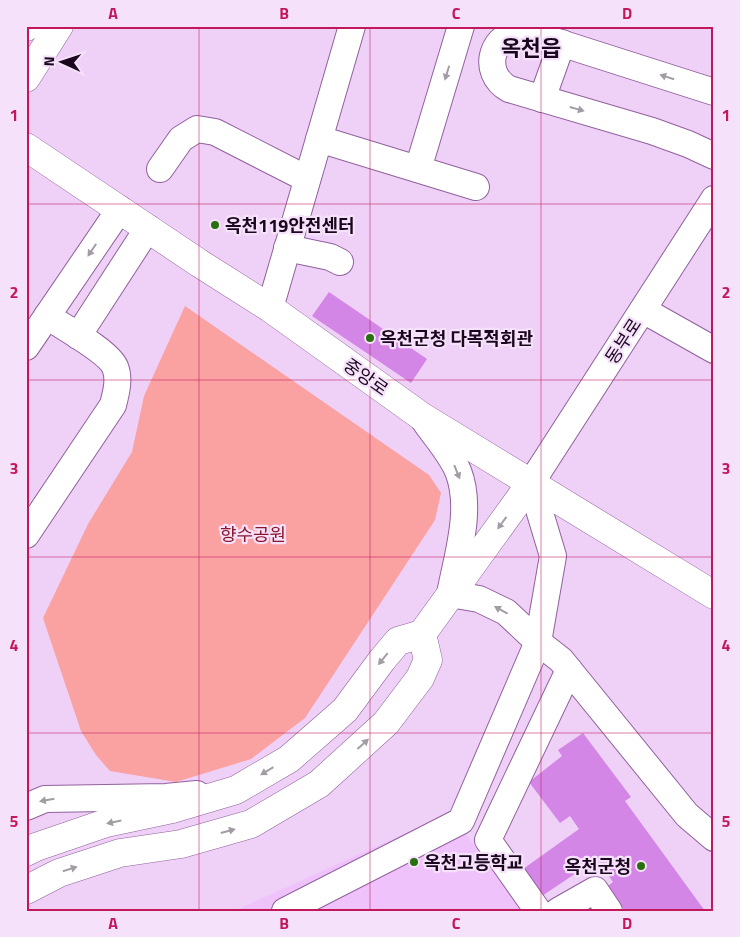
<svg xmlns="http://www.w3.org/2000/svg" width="740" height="937" font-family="'Titillium Web','Noto Sans KR',sans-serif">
	<rect width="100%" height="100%" fill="#efd0f7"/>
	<!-- built -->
	<path fill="#f0c2fc" d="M450 813 523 911H234Z"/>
	<!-- green -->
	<path fill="#faa1a1" d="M185 306 429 475 441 493 435 520 305 718 251 759 176 782 110 771 96 755 81 731 43 618 88 524 132 452 144 396Z"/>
	<!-- building -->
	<g fill="#d386e6">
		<path d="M329 292 427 359 411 383 312 316Z"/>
		<path d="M583 733 631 797 625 801 705 911H625L608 886 613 882 597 859 542 896 523 869 579 829 570 816 560 823 529 782 562 756 558 750Z"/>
	</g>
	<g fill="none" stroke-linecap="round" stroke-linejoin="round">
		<defs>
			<g id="minor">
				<path d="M714 92 526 32C492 30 479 72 509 89L652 131 688 144 714 156"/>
				<path d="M542 99 562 43"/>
				<path d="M319 139 476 187"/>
				<path d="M160 169 181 139 197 129 215 132 307 179"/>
				<path d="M418 169 461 26"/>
				<path d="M714 199 531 483 553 556 538 642 561 660 687 815 714 838"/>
				<path d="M287 248 330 257 340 262"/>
				<path d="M270 308 352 26"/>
				<path d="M643 310 714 350"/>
				<path d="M78 336 148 228"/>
				<path d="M26 347 120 209"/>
				<path d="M26 535 113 405C116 393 120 379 115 367 108 351 63 327 47 316"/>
				<path d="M26 807 45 799 166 797 197 794"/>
				<path d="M285 911 461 821 538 642 506 612 479 599 450 594C457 556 473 509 458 471 450 452 433 434 421 416"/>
				<path d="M538 911 488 840 569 670"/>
				<path d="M558 911 595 890 609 911"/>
			</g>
			<path id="major" d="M26 147 199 263 270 308 421 416 714 595"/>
			<g id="highway">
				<path d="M26 27 27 26"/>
				<path d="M26 78 59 26"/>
				<path d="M26 852 36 847 106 823 172 809 236 790 289 759 345 710 382 660 398 641 422 634 531 483"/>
				<path d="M26 890 59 873 120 853 181 844 251 824 319 784 386 723 420 678 428 660 422 634"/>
			</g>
		</defs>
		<!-- minor casing -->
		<use href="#minor" stroke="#91619d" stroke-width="28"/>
		<!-- major casing -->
		<use href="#major" stroke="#91619d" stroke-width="29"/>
		<!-- highway casing -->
		<use href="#highway" stroke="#91619d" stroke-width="29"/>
		<!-- minor -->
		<use href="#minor" stroke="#fff" stroke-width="26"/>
		<!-- major -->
		<use href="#major" stroke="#fff" stroke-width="28"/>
		<!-- highway -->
		<use href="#highway" stroke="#fff" stroke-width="28"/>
	</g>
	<!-- one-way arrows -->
	<defs><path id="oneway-solid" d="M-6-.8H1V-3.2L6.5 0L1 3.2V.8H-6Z" transform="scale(1.25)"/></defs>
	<g fill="#a39ca5">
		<use href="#oneway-solid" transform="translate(447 73) rotate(107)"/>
		<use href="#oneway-solid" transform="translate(667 77) rotate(-162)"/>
		<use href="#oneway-solid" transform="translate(577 109) rotate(16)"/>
		<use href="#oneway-solid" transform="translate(92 250) rotate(124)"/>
		<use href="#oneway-solid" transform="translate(457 472) rotate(68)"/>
		<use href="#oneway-solid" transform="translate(502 523) rotate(126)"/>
		<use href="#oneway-solid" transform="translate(501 610) rotate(-151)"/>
		<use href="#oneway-solid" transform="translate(383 659) rotate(129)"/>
		<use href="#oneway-solid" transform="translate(363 744) rotate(-42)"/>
		<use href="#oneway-solid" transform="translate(267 771) rotate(149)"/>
		<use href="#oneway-solid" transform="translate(47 800) rotate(170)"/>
		<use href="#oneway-solid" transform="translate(114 822) rotate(168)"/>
		<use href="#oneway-solid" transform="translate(228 831) rotate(-15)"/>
		<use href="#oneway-solid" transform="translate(70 869) rotate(-18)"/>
	</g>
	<!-- grid -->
	<path fill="none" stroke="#c2185b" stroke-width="1" stroke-opacity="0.55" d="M199 26V911M370 26V911M541 26V911M26 204H714M26 380H714M26 557H714M26 733H714"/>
	<!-- markers -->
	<g fill="#28700f" stroke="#f6e1fb" stroke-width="2">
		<circle cx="215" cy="225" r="5"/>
		<circle cx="370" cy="338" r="5"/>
		<circle cx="414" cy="862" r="5"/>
		<circle cx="641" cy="866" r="5"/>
	</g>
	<g text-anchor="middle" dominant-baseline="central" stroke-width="4.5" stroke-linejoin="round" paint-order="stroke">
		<!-- poi labels -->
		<g font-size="18" font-weight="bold" fill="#1a071e" stroke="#f6e1fb" text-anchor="start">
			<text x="225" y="225">옥천119안전센터</text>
			<text x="380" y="338">옥천군청 다목적회관</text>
			<text x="424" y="862">옥천고등학교</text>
			<text x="631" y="866" text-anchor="end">옥천군청</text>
		</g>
		<!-- street labels -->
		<g font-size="18" fill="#1a071e" stroke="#f6e1fb">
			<text transform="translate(623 341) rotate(-57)">동부로</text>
			<text transform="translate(366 377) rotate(35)">중앙로</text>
		</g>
		<!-- park labels -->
		<g font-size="18" fill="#8a1628" stroke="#f6e1fb">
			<text x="253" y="534">향수공원</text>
		</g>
		<!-- district labels -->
		<g font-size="22" font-weight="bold" fill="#1a071e" stroke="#f6e1fb">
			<text x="531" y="48">옥천읍</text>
		</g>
	</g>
	<!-- border -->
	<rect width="740" height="937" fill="none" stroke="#f6e1fb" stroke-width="55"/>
	<!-- north arrow -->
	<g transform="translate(62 62) rotate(273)" stroke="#f6e1fb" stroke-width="4" paint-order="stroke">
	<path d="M0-4L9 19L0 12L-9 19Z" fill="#1a071e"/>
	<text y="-8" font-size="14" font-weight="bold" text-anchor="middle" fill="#1a071e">N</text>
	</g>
	<rect x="28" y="28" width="684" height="882" fill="none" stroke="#c2185b" stroke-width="2"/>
	<g font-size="16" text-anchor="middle" font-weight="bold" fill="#c2185b">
		<text x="113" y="19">A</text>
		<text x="284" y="19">B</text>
		<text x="456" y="19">C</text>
		<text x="627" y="19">D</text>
		<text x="14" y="121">1</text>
		<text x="726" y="121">1</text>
		<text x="14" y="298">2</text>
		<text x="726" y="298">2</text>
		<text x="14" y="474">3</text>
		<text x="726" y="474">3</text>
		<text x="14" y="651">4</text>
		<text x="726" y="651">4</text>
		<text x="14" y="827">5</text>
		<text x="726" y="827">5</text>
		<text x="113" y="929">A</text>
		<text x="284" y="929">B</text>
		<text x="456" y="929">C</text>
		<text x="627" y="929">D</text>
	</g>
</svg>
